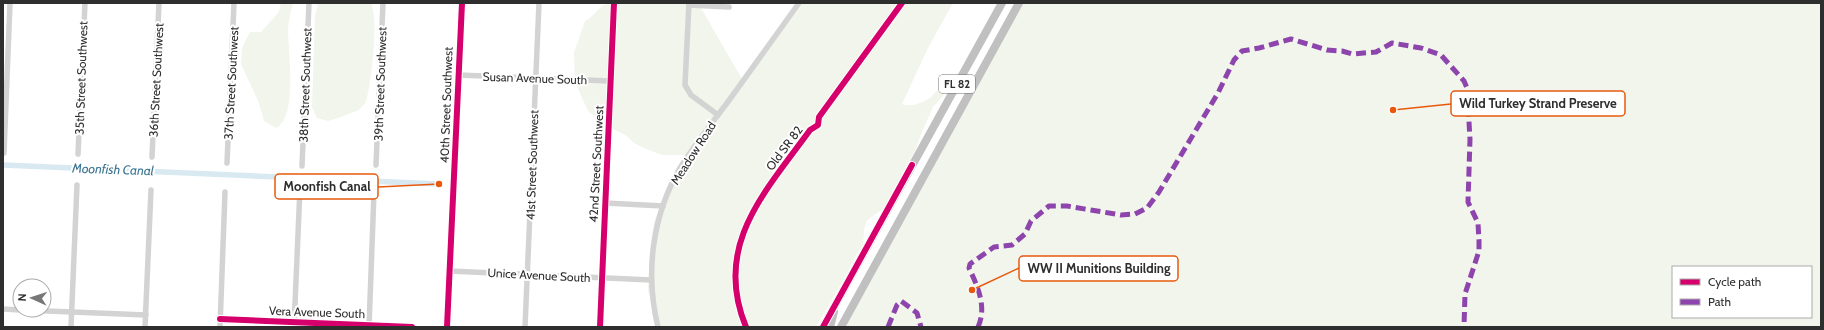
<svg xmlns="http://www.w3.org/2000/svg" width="1824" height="330" font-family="Cabin,sans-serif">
	<rect width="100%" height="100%" fill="#fff"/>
	<!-- green -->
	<g fill="#f1f5eb" fill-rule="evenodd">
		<path d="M281 3H293C291 12 288 21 288 30 288 52 298 117 276 128L264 121 259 103 241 64 242 48 250 32H261L279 12Z"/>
		<path d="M318 3H371C379 20 371 82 366 102L359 110 338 118 328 121 317 118 312 107 315 16Z"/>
		<path d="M614 3H694L701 8 742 79 799 3H953L928 48 902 104C910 108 922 103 930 98 934 95 935 91 940 89L944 91 943 96 933 107 921 134 916 149 883 209 867 220 864 230 863 245 855 257 848 272 816 327H658L648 291 650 249 654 222 665 195 686 155H662L642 147 634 143 627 136 605 125 588 111 575 82 574 53 585 21 590 18 603 5Z"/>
		<path d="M1022 3H1821V327H844ZM1673 267H1811V317H1673Z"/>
	</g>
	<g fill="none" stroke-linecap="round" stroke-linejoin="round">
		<!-- canal -->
		<path stroke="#d8e9f2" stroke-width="5.5" d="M3 165 439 184"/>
		<!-- minor -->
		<g stroke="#d3d3d3" stroke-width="5.5">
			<path d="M689 3 685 85 691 95 718 115"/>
			<path d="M689 5 729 7"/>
			<path d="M458 75 611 81"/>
			<path d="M4 153 10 3"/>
			<path d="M78 154 85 3"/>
			<path d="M152 157 159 3"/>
			<path d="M227 163 234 3"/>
			<path d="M376 165 383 3"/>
			<path d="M302 166 309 3"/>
			<path d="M605 203 663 206"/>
			<path d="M450 271 651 280"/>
			<path d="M3 309 20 310"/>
			<path d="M23 310 146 315"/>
			<path d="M220 319 412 327"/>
			<path d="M71 327 77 185"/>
			<path d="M145 327 151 190"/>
			<path d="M220 327 225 192"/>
			<path d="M294 327 300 188"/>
			<path d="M369 327 374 192"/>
			<path d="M447 327 462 3"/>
			<path d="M525 327 539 3"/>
			<path d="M600 327 614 3"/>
			<path d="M658 327C645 274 652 216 680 168 695 144 713 122 730 99 753 67 776 35 799 3"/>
			<path d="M746 327C712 245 766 191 810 130L818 125 819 117 902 3"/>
		</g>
		<!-- highway -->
		<g stroke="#c0c0c0" stroke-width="8">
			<path d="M823 327 1002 3"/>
			<path d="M830 327 834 312"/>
			<path d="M841 327 1019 3"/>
		</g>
		<!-- quiet -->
		<g stroke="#8e44ad" stroke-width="5" stroke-dasharray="10 5" stroke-linecap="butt">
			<path d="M888 327 897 305 901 301 917 313 921 327"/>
			<path d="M978 327C987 307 978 287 969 268L970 264 994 247 1012 245 1025 234 1031 221 1049 206H1067L1121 215 1135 214 1147 208 1159 192 1218 93 1234 60 1242 51 1259 48 1291 39 1327 50 1342 51 1352 54 1376 52 1392 43 1421 48 1441 55 1464 81 1467 88 1470 139 1468 202 1478 223 1479 241V251L1465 294 1464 327"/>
		</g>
		<defs>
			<g id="cycleway">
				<path d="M220 319 412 327"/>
				<path d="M447 327 462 3"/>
				<path d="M600 327 614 3"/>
				<path d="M746 327C712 245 766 191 810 130L818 125 819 117 902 3"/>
				<path d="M823 327 912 165"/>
			</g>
		</defs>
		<!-- cycleway casing -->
		<use href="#cycleway" stroke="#fff" stroke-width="8"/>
		<!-- cycleway -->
		<use href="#cycleway" stroke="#d6006c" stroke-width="6"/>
	</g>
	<g text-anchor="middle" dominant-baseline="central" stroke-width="4" stroke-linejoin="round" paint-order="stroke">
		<!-- shield labels -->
		<rect fill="#fff" stroke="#6d6d6d" stroke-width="1" x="939" y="75" width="36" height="18" rx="3"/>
		<g font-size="11" font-weight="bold" fill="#2e2e2e">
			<text x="957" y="84">FL 82</text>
		</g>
		<!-- street labels -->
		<g font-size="12" fill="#2e2e2e" stroke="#fff">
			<text transform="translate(81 78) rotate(-88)">35th Street Southwest</text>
			<text transform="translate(535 78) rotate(2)">Susan Avenue South</text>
			<text transform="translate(156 80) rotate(-87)">36th Street Southwest</text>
			<text transform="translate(231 83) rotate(-87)">37th Street Southwest</text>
			<text transform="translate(380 84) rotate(-88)">39th Street Southwest</text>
			<text transform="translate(305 85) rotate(-88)">38th Street Southwest</text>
			<text transform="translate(446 105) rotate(-88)">40th Street Southwest</text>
			<text transform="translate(784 148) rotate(-53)">Old SR 82</text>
			<text transform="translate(693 153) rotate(-57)">Meadow Road</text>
			<text transform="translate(596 164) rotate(-87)">42nd Street Southwest</text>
			<text transform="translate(532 165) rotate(-88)">41st Street Southwest</text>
			<text transform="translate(539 275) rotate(3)">Unice Avenue South</text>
			<text transform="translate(317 312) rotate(2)">Vera Avenue South</text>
		</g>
		<!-- water labels -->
		<g font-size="13" font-style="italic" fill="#3b7491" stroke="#fff">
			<text transform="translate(113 169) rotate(2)">Moonfish Canal</text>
		</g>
	</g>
	<!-- callouts -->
	<path fill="none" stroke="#e8590c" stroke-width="1.5" d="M1393 110L1451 104M439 184L378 187M972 290L1019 268"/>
	<g fill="#e8590c" stroke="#fff" stroke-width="1.5">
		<circle cx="1393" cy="110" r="4"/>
		<circle cx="439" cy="184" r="4"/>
		<circle cx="972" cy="290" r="4"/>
	</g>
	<g fill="#fff" stroke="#e8590c" stroke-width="1.5">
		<rect x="1451" y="91" width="174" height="25" rx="4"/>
		<rect x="275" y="174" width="103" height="25" rx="4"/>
		<rect x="1019" y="256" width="159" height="25" rx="4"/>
	</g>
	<g font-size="13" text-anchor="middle" font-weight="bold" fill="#2e2e2e">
		<text x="1538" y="108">Wild Turkey Strand Preserve</text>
		<text x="327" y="191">Moonfish Canal</text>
		<text x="1099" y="273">WW II Munitions Building</text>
	</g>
	<!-- border -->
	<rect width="1824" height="330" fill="none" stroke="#2e2e2e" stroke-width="8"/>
	<!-- legend -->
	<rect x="1672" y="266" width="140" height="52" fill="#ffffff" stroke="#ababab"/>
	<rect x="1680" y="279" width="20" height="6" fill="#d6006c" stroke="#ababab"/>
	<text x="1708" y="286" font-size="12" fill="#2e2e2e">Cycle path</text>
	<rect x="1680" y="299" width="20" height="6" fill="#8e44ad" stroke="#ababab"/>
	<text x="1708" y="306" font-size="12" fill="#2e2e2e">Path</text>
	<!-- north arrow -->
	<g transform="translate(32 298) rotate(273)"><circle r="19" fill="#ffffff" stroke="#ababab"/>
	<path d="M0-3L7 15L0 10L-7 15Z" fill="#777777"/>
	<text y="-6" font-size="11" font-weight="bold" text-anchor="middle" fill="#2e2e2e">N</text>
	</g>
</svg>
